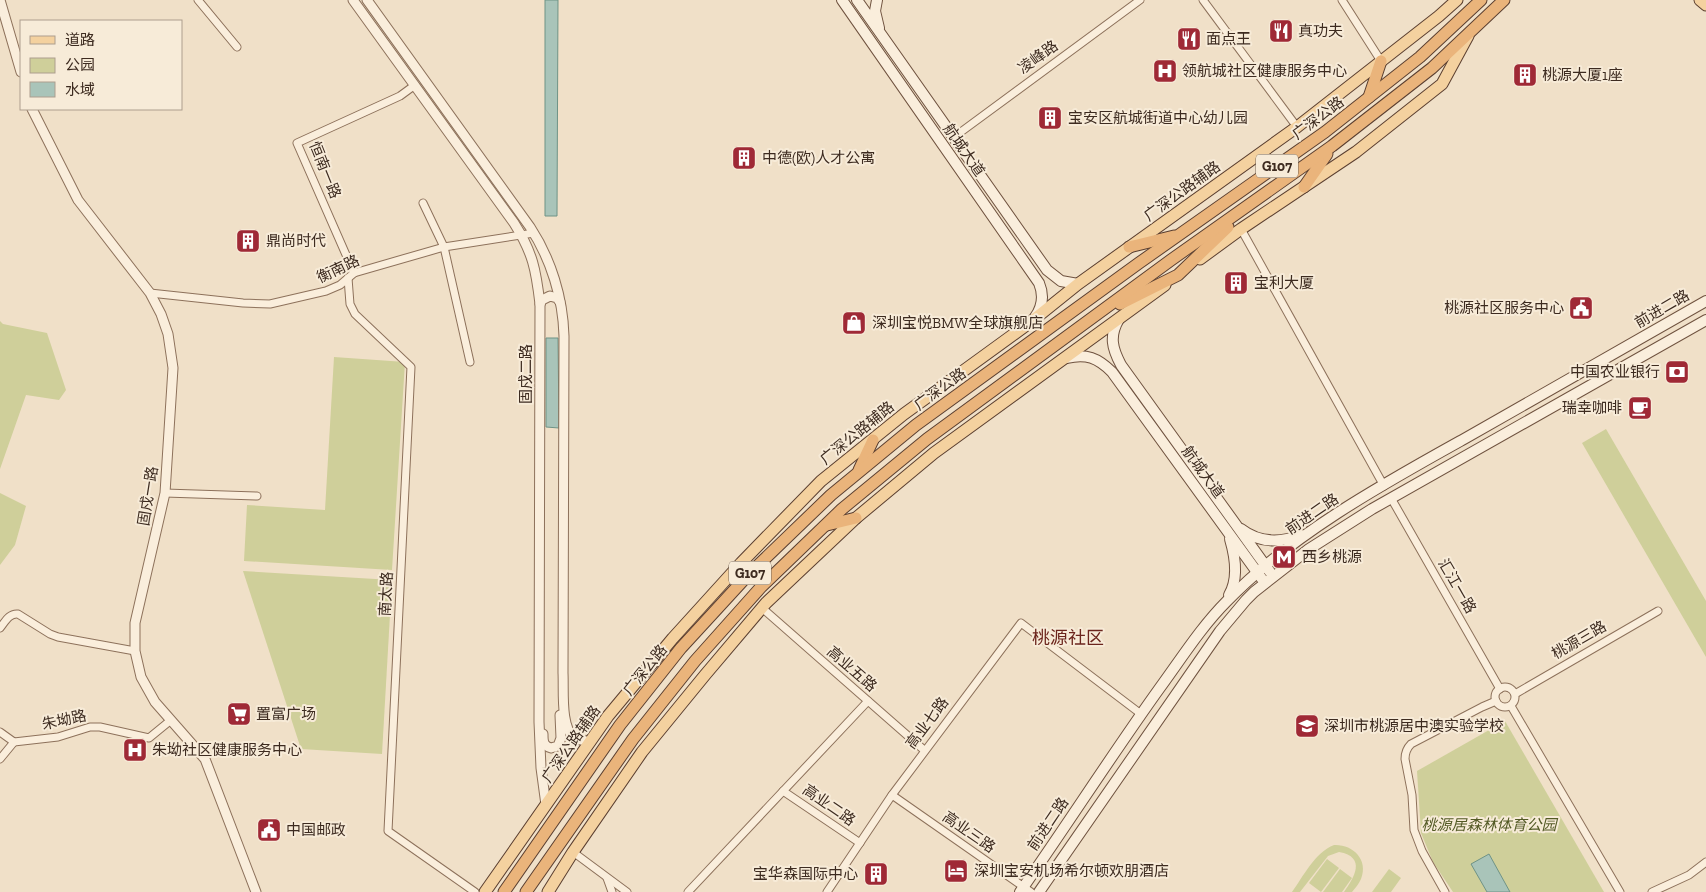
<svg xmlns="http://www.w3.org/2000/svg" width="1706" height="892" font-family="'Zilla Slab','Noto Sans SC',serif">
	<rect width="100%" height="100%" fill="#f0e0c8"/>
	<!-- green -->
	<g fill="#cfcf9a">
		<path d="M0 321 3 324 47 333 66 390 59 400 26 395 0 469Z"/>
		<path d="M334 357 405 362 392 570 244 561 247 505 325 510Z"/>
		<path d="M1606 429 1706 601V657L1582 443Z"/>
		<path d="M0 493 26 506 15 545 0 565Z"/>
		<path d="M243 571 392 580 382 754 301 749Z"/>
		<path d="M1505 721 1604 892H1453L1433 862 1421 833 1417 771Z"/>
		<path d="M1334 845C1352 844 1369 859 1361 879 1359 884 1355 888 1352 892H1344C1354 878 1367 857 1339 852L1328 856 1300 892H1292C1303 877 1315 852 1334 845Z"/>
		<path d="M1327 859 1339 868 1321 892 1309 883Z"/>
		<path d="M1340 869 1352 878 1342 892H1323Z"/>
		<path d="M1389 869 1401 878 1391 892H1372Z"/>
	</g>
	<!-- water -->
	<g fill="#a9c4b9" stroke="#6f9386">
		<path d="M545 0H558L557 216H545Z"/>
		<path d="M546 338H558L559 428 546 427Z"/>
		<path d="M1489 854 1510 892H1487L1471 864Z"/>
	</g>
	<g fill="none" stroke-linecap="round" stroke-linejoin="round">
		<defs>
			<g id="minor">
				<path d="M198 0 237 47"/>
				<path d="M1203 0 1297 127"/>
				<path d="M1342 0 1381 61"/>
				<path d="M954 137 1140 0"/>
				<path d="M423 203 444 247 470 362"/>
				<path d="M1241 229 1384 486"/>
				<path d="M354 273 297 143 400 96 415 85"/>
				<path d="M348 278 350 304 355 314 411 367 388 831 475 892"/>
				<path d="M150 293 243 303 270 304 326 291 340 285 354 273 444 247 534 233"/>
				<path d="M165 493 257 496"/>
				<path d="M1391 498 1500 689"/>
				<path d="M762 608 924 750"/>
				<path d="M0 628C5 622 9 613 18 614L50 634 58 637 135 651"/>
				<circle cx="1505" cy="697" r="10"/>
				<path d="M1515 694 1658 611"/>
				<path d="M1511 706 1620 892"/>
				<path d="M0 732 14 742 0 759"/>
				<path d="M14 742 58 737 90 727H100L149 738 171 720"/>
				<path d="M783 791 860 843"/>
				<path d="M892 795 1031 892"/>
				<path d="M573 852 627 892"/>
				<path d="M607 878 612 892"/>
				<path d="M688 892 868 701"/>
				<path d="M827 892 892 795 1021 623 1141 714"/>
				<path d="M1445 892 1422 851 1414 830 1412 795 1405 759C1405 753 1406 749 1411 744L1482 707 1496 701"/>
				<path d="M1652 892 1689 875 1706 862"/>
			</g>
			<g id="tertiary">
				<path d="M0 0 21 72"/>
				<path d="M353 0 514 223C533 253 536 270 540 304L539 722 541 768 546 805"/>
				<path d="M367 0 530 227C551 259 563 298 564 336L563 673C564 689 560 729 575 738 580 741 586 741 591 741"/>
				<path d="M32 109 78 200 150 293 161 314 168 334 173 368 165 493 135 623V651L141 677 155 702 205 759 256 892"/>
				<path d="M540 304 542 300 550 296 557 298 560 302"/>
				<path d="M543 734C543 741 543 746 551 748L558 746 561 738 560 715"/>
			</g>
			<g id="secondary">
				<path d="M842 0 1039 283C1044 295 1043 306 1035 317"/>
				<path d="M857 0 1047 270 1061 281 1078 284"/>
				<path d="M877 0 875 11 879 28"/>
				<path d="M1119 319C1109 336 1112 348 1121 365L1270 572"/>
				<path d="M1067 358C1086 353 1098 358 1112 372L1262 579"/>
				<path d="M1241 529C1259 543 1280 543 1301 535"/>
				<path d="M1229 595C1239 578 1235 556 1230 539"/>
				<path d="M1020 892C1067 825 1111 756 1159 689 1181 659 1201 627 1227 601 1292 534 1383 484 1464 439 1544 393 1625 347 1706 301"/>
				<path d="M1039 892 1220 631 1246 600 1254 592 1309 549 1372 509 1706 320"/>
			</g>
			<g id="primary">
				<path d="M1700 0 1706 5"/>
				<path d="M1200 259 1241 229 1356 152 1442 84 1468 36"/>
				<path d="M485 892 608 716 673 638 741 563 821 481 904 414 1032 321 1078 284 1297 127 1439 16 1457 0"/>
				<path d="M548 892 573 852 642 752 705 675 766 603 856 518 934 453 1165 285"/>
			</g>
			<g id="trunk">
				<path d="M1369 97 1381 61"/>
				<path d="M1304 187 1327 154"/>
				<path d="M1129 247 1174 236"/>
				<path d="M1120 304 1178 275 1228 227"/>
				<path d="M859 470 873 440"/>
				<path d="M827 525 856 518"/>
				<path d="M504 892 620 725 681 648 749 574 831 495 916 425 1139 263 1325 132 1420 57 1481 0"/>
				<path d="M526 892 633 739 695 661 761 587 842 509 927 439 1171 260 1332 146 1432 68 1504 0"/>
			</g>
		</defs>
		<!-- minor casing -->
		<use href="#minor" stroke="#8d715b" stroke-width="9"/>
		<!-- tertiary casing -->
		<use href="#tertiary" stroke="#8d715b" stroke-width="11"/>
		<!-- secondary casing -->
		<use href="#secondary" stroke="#6f523f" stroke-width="12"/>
		<!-- primary casing -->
		<use href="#primary" stroke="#5b3f30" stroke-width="13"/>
		<!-- trunk casing -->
		<use href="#trunk" stroke="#5b3f30" stroke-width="13"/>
		<!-- minor -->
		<use href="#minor" stroke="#faeedc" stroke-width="7"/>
		<!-- tertiary -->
		<use href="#tertiary" stroke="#faeedc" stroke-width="9"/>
		<!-- secondary -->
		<use href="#secondary" stroke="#faeedc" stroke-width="10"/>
		<!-- primary -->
		<use href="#primary" stroke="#f4d19f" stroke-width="11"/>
		<!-- trunk -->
		<use href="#trunk" stroke="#eab47b" stroke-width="11"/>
	</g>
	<!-- icons -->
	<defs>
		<symbol id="restaurant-square" viewBox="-11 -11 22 22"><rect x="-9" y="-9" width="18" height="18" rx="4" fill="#9f2936" stroke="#f7ebd8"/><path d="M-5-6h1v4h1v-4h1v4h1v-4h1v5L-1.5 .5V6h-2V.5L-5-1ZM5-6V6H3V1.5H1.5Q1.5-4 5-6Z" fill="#fff"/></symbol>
		<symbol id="hospital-square" viewBox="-11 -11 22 22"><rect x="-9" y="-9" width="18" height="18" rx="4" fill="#9f2936" stroke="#f7ebd8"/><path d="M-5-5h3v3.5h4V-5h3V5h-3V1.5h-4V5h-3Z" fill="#fff"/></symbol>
		<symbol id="building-square" viewBox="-11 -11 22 22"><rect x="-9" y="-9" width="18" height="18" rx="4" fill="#9f2936" stroke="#f7ebd8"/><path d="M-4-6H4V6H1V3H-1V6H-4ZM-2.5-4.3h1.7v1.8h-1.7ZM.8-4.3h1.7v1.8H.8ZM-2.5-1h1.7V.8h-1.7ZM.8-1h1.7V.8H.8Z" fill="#fff"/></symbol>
		<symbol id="civic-square" viewBox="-11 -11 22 22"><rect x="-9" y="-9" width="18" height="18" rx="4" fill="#9f2936" stroke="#f7ebd8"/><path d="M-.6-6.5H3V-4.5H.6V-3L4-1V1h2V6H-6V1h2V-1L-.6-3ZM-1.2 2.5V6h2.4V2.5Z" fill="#fff"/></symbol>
		<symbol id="shop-square" viewBox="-11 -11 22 22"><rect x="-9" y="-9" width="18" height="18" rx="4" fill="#9f2936" stroke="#f7ebd8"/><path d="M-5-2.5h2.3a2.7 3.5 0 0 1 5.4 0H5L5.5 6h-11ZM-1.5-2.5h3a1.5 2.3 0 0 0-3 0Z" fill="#fff"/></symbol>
		<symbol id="bank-square" viewBox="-11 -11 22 22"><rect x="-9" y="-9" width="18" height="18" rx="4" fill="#9f2936" stroke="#f7ebd8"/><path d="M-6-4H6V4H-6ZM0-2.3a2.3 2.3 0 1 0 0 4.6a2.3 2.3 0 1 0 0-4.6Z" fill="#fff"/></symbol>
		<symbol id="cafe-square" viewBox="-11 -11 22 22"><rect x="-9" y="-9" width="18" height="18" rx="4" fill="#9f2936" stroke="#f7ebd8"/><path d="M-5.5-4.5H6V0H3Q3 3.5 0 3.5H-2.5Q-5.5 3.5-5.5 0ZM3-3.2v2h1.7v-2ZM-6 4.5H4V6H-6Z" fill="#fff"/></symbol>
		<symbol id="metro-square" viewBox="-11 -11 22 22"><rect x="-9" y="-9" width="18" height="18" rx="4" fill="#9f2936" stroke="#f7ebd8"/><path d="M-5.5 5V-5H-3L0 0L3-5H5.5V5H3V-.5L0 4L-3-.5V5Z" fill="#fff"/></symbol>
		<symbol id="supermarket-square" viewBox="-11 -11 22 22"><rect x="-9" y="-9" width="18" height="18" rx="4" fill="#9f2936" stroke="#f7ebd8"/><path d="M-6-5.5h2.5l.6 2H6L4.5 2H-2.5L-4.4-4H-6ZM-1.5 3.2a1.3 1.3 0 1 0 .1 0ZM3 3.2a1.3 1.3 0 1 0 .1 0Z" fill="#fff"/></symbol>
		<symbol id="school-square" viewBox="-11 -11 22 22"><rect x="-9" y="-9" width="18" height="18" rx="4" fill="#9f2936" stroke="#f7ebd8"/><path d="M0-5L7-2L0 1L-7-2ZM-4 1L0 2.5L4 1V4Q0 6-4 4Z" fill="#fff"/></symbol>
		<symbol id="hotel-square" viewBox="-11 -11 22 22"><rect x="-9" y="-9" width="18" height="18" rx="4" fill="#9f2936" stroke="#f7ebd8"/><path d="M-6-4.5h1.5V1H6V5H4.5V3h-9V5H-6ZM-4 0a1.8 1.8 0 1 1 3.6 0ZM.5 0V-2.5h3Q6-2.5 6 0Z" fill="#fff"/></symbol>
	</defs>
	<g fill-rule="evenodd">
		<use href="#restaurant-square" x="1267" y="17" width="28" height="28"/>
		<use href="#restaurant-square" x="1175" y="25" width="28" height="28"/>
		<use href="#hospital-square" x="1151" y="57" width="28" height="28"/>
		<use href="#building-square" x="1511" y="61" width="28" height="28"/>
		<use href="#building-square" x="1036" y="104" width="28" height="28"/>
		<use href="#building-square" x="730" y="144" width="28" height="28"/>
		<use href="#building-square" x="234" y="227" width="28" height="28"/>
		<use href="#building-square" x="1222" y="269" width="28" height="28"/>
		<use href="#civic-square" x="1567" y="294" width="28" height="28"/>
		<use href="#shop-square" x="840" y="309" width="28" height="28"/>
		<use href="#bank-square" x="1663" y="358" width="28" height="28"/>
		<use href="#cafe-square" x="1626" y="394" width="28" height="28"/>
		<use href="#metro-square" x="1270" y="543" width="28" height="28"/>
		<use href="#supermarket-square" x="225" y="700" width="28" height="28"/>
		<use href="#school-square" x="1293" y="712" width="28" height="28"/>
		<use href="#hospital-square" x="121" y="736" width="28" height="28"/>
		<use href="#civic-square" x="255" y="816" width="28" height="28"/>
		<use href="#hotel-square" x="942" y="857" width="28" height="28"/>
		<use href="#building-square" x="862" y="860" width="28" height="28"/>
	</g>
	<g text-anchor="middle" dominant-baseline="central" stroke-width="4" stroke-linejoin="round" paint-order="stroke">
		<!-- shield labels -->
		<g fill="#f7ebd8" stroke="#756557" stroke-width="1">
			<rect x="1256" y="154.5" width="42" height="23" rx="4"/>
			<rect x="729" y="561.5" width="42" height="23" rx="4"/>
		</g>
		<g font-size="14" font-weight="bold" fill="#3d2b20">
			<text x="1277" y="166">G107</text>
			<text x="750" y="573">G107</text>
		</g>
		<!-- poi labels -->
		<g font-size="15" fill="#3d2b20" stroke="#f7ebd8" text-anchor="start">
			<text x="1298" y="31">真功夫</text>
			<text x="1206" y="39">面点王</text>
			<text x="1182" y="71">领航城社区健康服务中心</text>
			<text x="1542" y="75">桃源大厦1座</text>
			<text x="1068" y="118">宝安区航城街道中心幼儿园</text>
			<text x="762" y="158">中德(欧)人才公寓</text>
			<text x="266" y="241">鼎尚时代</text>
			<text x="1254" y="283">宝利大厦</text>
			<text x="1564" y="308" text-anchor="end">桃源社区服务中心</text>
			<text x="872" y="323">深圳宝悦BMW全球旗舰店</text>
			<text x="1660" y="372" text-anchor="end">中国农业银行</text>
			<text x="1622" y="408" text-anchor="end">瑞幸咖啡</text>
			<text x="1302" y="557">西乡桃源</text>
			<text x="256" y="714">置富广场</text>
			<text x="1324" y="726">深圳市桃源居中澳实验学校</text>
			<text x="152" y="750">朱坳社区健康服务中心</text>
			<text x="286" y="830">中国邮政</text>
			<text x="974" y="871">深圳宝安机场希尔顿欢朋酒店</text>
			<text x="858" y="874" text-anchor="end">宝华森国际中心</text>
		</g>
		<!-- street labels -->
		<g font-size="15" fill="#3d2b20" stroke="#f7ebd8">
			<text transform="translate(1038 57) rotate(-36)">凌峰路</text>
			<text transform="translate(1318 118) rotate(-37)">广深公路</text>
			<text transform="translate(964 150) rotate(55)">航城大道</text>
			<text transform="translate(325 170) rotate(68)">恒南一路</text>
			<text transform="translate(1182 191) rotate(-36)">广深公路辅路</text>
			<text transform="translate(338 269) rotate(-25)">衡南路</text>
			<text transform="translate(1662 309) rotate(-30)">前进二路</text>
			<text transform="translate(526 374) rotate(-90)">固戍二路</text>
			<text transform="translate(940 389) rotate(-36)">广深公路</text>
			<text transform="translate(857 433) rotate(-39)">广深公路辅路</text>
			<text transform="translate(1203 472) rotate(54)">航城大道</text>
			<text transform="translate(148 496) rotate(-81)">固戍一路</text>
			<text transform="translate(1312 514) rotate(-34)">前进二路</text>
			<text transform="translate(1457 586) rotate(60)">汇江一路</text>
			<text transform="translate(386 594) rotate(-87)">南太路</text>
			<text transform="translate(1579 640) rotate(-30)">桃源三路</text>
			<text transform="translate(852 669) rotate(41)">高业五路</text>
			<text transform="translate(645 670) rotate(-51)">广深公路</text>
			<text transform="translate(64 720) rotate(-12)">朱坳路</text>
			<text transform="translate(927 723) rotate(-53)">高业七路</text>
			<text transform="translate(571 744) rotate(-55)">广深公路辅路</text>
			<text transform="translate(829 805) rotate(35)">高业二路</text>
			<text transform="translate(1048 824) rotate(-56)">前进二路</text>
			<text transform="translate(969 832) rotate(35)">高业三路</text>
		</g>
		<!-- park labels -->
		<g font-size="15" font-style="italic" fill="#535a25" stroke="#f7ebd8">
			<text x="1489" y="825">桃源居森林体育公园</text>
		</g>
		<!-- quarter labels -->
		<g font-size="18" fill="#6c251d" stroke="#f7ebd8">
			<text x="1068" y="638">桃源社区</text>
		</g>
	</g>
	<!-- legend -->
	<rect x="20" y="20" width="162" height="90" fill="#f7ebd8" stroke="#ad9e8e"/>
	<rect x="30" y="36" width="25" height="8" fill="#f4d19f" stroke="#ad9e8e"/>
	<text x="65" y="45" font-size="15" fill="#3d2b20">道路</text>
	<rect x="30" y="58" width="25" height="15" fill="#cfcf9a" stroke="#ad9e8e"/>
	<text x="65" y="70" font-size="15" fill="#3d2b20">公园</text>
	<rect x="30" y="82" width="25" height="15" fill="#a9c4b9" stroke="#ad9e8e"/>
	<text x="65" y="95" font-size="15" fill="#3d2b20">水域</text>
</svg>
